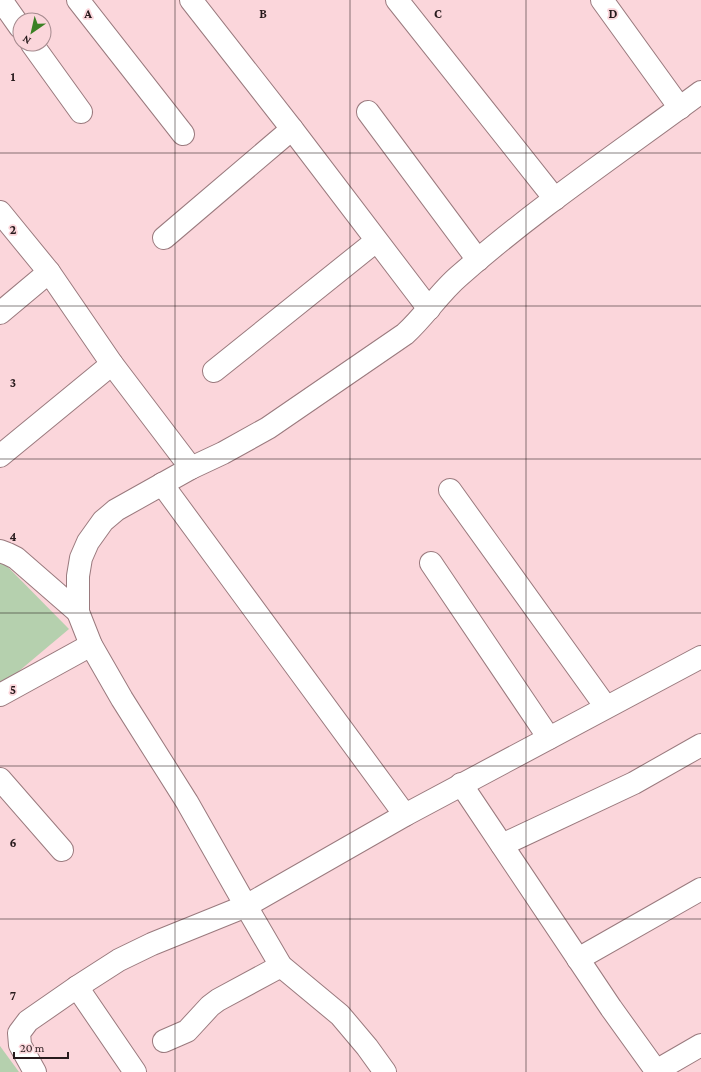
<svg xmlns="http://www.w3.org/2000/svg" width="701" height="1072" font-family="'Crimson Pro',serif">
	<rect width="100%" height="100%" fill="#fbd6db"/>
	<!-- green -->
	<g fill="#b5d0ae">
		<path d="M0 559 69 629 0 687Z"/>
		<path d="M0 1046 19 1072H0Z"/>
	</g>
	<g fill="none" stroke-linecap="round" stroke-linejoin="round">
		<defs>
			<g id="minor">
				<path d="M1 0 20 27"/>
				<path d="M78 0 183 134"/>
				<path d="M191 0 292 129 429 309"/>
				<path d="M397 0 555 199"/>
				<path d="M602 0 680 108"/>
				<path d="M32 44 81 112"/>
				<path d="M368 112 478 260"/>
				<path d="M0 212 49 272"/>
				<path d="M164 238 292 129"/>
				<path d="M0 313 49 272 112 364 191 468"/>
				<path d="M214 371 376 241"/>
				<path d="M0 456 112 364"/>
				<path d="M162 484 405 815"/>
				<path d="M450 490 606 707"/>
				<path d="M0 551 8 554 16 558 78 612"/>
				<path d="M431 563 549 738"/>
				<path d="M0 695 91 645"/>
				<path d="M0 779 62 850"/>
				<path d="M461 784 611 1008 657 1072"/>
				<path d="M502 845 634 783 701 745"/>
				<path d="M578 959 701 889"/>
				<path d="M77 987 135 1072"/>
				<path d="M164 1041 187 1031 210 1006 218 1000 281 966"/>
				<path d="M656 1071 701 1045"/>
				<path d="M35 1072 20 1045 19 1033 28 1021 77 987 119 960 152 944 246 906 405 815 701 657"/>
				<path d="M385 1072 367 1047 340 1015 281 966 246 906 187 802 122 699 91 645 78 612V576L81 558 88 542 103 521 116 510 191 468 223 453 268 428 405 334C425 316 439 293 459 276 535 209 620 152 701 92"/>
			</g>
		</defs>
		<!-- minor casing -->
		<use href="#minor" stroke="#9a7a7e" stroke-width="24"/>
		<!-- minor -->
		<use href="#minor" stroke="#fff" stroke-width="22"/>
	</g>
	<!-- grid -->
	<path fill="none" stroke="#271a1c" stroke-width="1" stroke-opacity="0.55" d="M175 0V1072M350 0V1072M526 0V1072M0 153H701M0 306H701M0 459H701M0 613H701M0 766H701M0 919H701"/>
	<g font-size="13" text-anchor="middle" font-weight="bold" fill="#271a1c" stroke="#fbd6db" stroke-width="3.5" stroke-linejoin="round" paint-order="stroke">
		<text x="88" y="18">A</text>
		<text x="263" y="18">B</text>
		<text x="438" y="18">C</text>
		<text x="613" y="18">D</text>
		<text x="13" y="81">1</text>
		<text x="13" y="234">2</text>
		<text x="13" y="387">3</text>
		<text x="13" y="541">4</text>
		<text x="13" y="694">5</text>
		<text x="13" y="847">6</text>
		<text x="13" y="1000">7</text>
	</g>
	<!-- north arrow -->
	<g transform="translate(32 32) rotate(214)"><circle r="19" fill="#fbd6db" stroke="#a68b8f"/>
	<path d="M0-3L7 15L0 10L-7 15Z" fill="#3b8024"/>
	<text y="-6" font-size="11" font-weight="bold" text-anchor="middle" fill="#271a1c">N</text>
	</g>
	<!-- scale -->
	<path d="M14 1052v6h54v-6" fill="none" stroke="#271a1c" stroke-width="2"/>
	<text x="20" y="1052" font-size="12" fill="#271a1c" stroke="#fbd6db" stroke-width="3" paint-order="stroke">20 m</text>
</svg>
